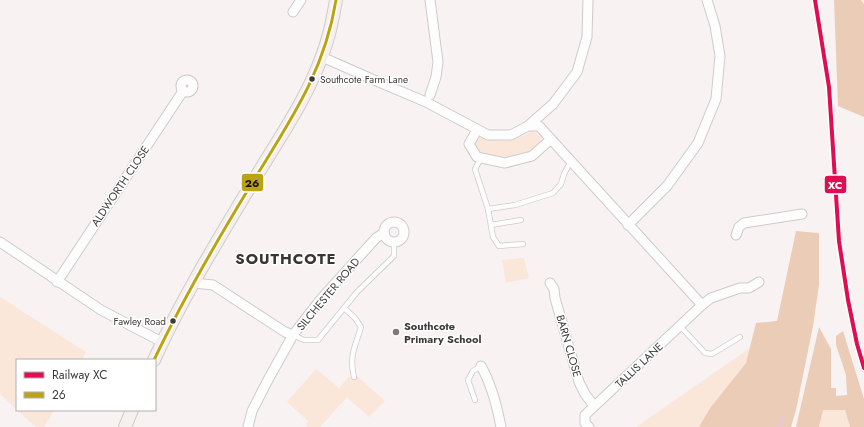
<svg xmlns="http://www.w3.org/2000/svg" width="864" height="427" font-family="Jost,sans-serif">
	<rect width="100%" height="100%" fill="#f8f2f2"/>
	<!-- green -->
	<g fill="#fae7da">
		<path d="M533 131 542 137 540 145 521 156 504 159 477 151 473 143 477 138C485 137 492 139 499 141 511 142 523 136 533 131Z"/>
		<path d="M524 258 529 278 506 283 502 260Z"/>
		<path d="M0 297 86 352 82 360H17V410L0 394Z"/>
		<path d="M750 348 746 363 710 408 699 427H636Z"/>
		<path d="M316 369 339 388 349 377 357 376 385 401 369 417 347 397 320 427H308L306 425 308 421 287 402Z"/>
		<path d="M17 410H54L44 427H36Z"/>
		<path d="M823 410H845L850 427H819Z"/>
	</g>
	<!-- forest -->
	<g fill="#ebcdb7">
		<path d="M834 0H861L864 4V117L838 106Z"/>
		<path d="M796 231 819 233V285L813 326 796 410 791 427H699L710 408 746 363 756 323 777 321Z"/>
		<path d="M819 327 831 349V388H836V396L847 395 846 375 836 345V336L843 331 864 399V427H850L845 410H823L819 427H796Z"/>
	</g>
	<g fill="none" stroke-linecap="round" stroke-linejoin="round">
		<!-- stream -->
		<path stroke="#ecc4df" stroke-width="2.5" d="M779 427 783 415"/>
		<defs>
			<g id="lane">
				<path d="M481 158 475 169 488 209 493 237 499 246 523 244"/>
				<path d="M488 209 515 205 553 193 561 184 564 174 571 161"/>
				<path d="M491 225 521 220"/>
				<path d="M344 308 355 318 361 327C355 347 349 356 354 377"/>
				<path d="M680 326 705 353 712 354 740 337"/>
				<path d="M293 335 304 340H318L357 292 394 256V242"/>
				<path d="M475 400 468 380 473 371 481 366"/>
			</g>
			<g id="street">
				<path d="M293 12 301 0"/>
				<path d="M322 57 381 83 426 102 488 135H511L528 126H539L702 305 711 298 740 288H749L759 282"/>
				<circle cx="187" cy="86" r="6"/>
				<path d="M430 95 436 77 438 62 430 0"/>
				<path d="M528 126 553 104 577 72 587 37 588 0"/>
				<path d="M477 130 469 144 477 157 505 163 532 156 551 139"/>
				<circle cx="394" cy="232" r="10"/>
				<path d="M628 225 667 186 698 143 716 99 720 56 715 26 707 0"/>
				<path d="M736 235 739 227 744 223 802 214"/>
				<path d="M0 242 101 310 162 342"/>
				<path d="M57 282 183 91"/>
				<path d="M194 283 213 285 285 332 293 335"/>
				<path d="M550 283 554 289 555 298 579 382 585 394 594 406"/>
				<path d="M481 366C492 385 497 406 501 427"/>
				<path d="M248 427 252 411 269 378 293 335 321 299 376 238 384 233"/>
				<path d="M589 427 585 423V415L702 305"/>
			</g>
			<g id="secondary">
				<path d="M154 360C183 296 221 235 257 175 280 137 307 98 322 56 329 38 333 19 336 0"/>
				<path d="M125 427 132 410"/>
			</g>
		</defs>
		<!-- lane casing -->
		<use href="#lane" stroke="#d0cbcb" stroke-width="6"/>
		<!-- street casing -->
		<use href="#street" stroke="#d0cbcb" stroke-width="11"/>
		<!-- secondary casing -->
		<use href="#secondary" stroke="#d0cbcb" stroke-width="14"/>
		<!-- lane -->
		<use href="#lane" stroke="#fefdfd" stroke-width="4.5"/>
		<!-- street -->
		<use href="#street" stroke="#fefdfd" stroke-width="9"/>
		<!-- secondary -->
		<use href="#secondary" stroke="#f5efed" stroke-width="12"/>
		<defs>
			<path id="bus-1" d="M154 360C182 301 215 244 249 188 287 125 324 75 336 0"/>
		</defs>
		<!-- bus-1 casing -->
		<use href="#bus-1" stroke="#fff" stroke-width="6"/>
		<!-- bus-1 -->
		<use href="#bus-1" stroke="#bba414" stroke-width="3"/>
		<defs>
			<path id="rail-1" d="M815 0 829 87 839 241 848 300 857 344 864 368"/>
		</defs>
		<!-- rail-1 casing -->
		<use href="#rail-1" stroke="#fff" stroke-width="7"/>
		<!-- rail-1 -->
		<use href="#rail-1" stroke="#df0d52" stroke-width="4"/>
	</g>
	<!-- markers -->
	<g fill="#3d3939" stroke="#fff" stroke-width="1.5">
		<circle cx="312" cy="79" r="3.5"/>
		<circle cx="173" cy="321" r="3.5"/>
	</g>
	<circle fill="#7e7a7a" stroke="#fff" stroke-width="1.5" cx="396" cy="332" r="4"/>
	<g text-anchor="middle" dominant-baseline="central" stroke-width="3" stroke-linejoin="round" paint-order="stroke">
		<!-- bus labels -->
		<g font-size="10" fill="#3d3939" stroke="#fff" text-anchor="start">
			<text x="320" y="79">Southcote Farm Lane</text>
			<text x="166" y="321" text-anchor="end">Fawley Road</text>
		</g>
		<!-- street labels -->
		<g font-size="11" fill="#3d3939" stroke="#fff">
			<text transform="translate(120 186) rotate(-56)">ALDWORTH CLOSE</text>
			<text transform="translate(328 294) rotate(-50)">SILCHESTER ROAD</text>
			<text transform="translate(569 346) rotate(74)">BARN CLOSE</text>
			<text transform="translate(639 365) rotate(-43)">TALLIS LANE</text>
		</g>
		<!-- poi labels -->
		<g font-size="11" font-weight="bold" fill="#3d3939" stroke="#fff" text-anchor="start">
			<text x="404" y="326">Southcote<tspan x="404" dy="13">Primary School</tspan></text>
		</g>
		<!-- district labels -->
		<g font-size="15" font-weight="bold" letter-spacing="1" fill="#3b3434" stroke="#fff">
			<text x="286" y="259">SOUTHCOTE</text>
		</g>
	</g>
	<g stroke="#fff" stroke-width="1.5">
		<rect x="241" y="173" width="23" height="19" rx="4" fill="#bba414"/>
		<rect x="824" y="175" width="23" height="19" rx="4" fill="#df0d52"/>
	</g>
	<g font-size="11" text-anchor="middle" font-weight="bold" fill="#fff">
		<text x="835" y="189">XC</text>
	</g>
	<g font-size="11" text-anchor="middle" font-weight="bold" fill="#111">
		<text x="252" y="187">26</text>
	</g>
	<!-- legend -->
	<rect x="16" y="359" width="140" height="52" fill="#ffffff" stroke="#b1b0b0"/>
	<rect x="24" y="372" width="20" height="6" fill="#df0d52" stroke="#b1b0b0"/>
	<text x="52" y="379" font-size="12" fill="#3d3939">Railway XC</text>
	<rect x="24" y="392" width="20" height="6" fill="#bba414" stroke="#b1b0b0"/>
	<text x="52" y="399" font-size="12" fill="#3d3939">26</text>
</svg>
